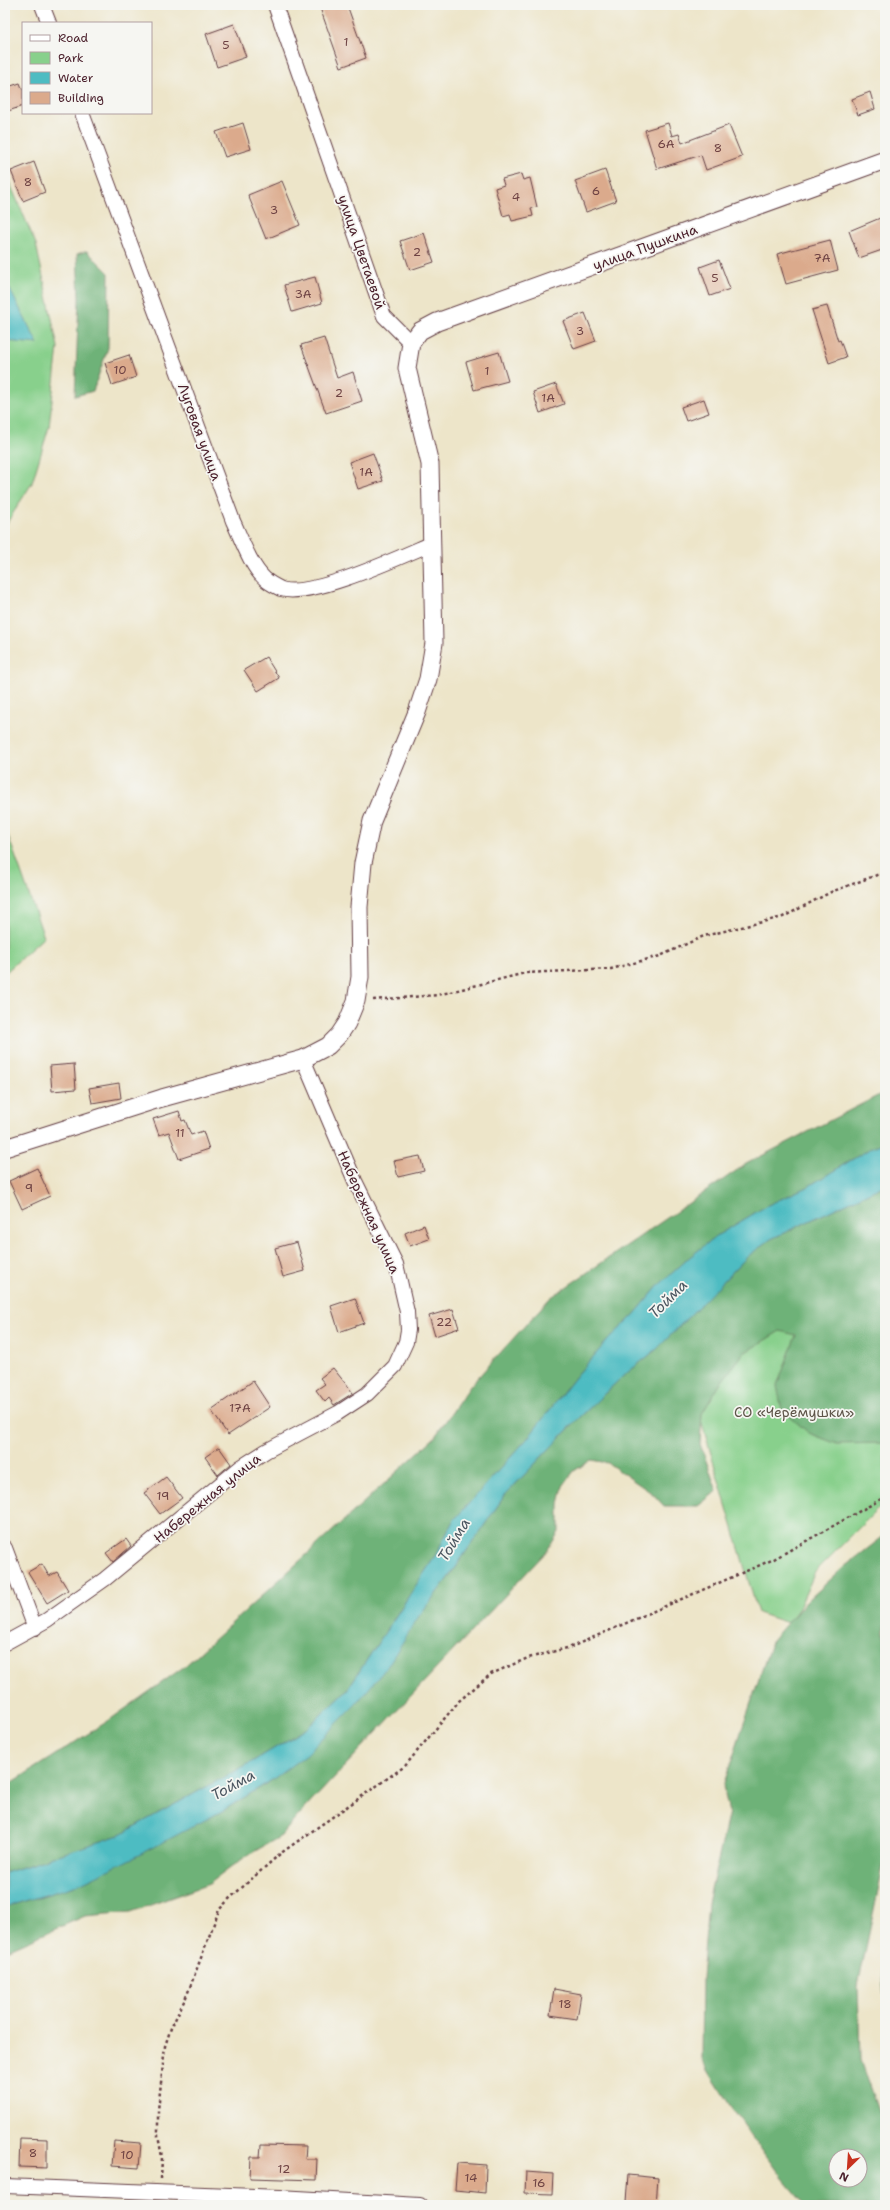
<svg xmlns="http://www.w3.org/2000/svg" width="890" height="2210" font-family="'Shantell Sans',sans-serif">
	<rect width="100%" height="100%" fill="#f6f6f2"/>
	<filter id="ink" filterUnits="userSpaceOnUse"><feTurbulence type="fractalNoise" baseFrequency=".025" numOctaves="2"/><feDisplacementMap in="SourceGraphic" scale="8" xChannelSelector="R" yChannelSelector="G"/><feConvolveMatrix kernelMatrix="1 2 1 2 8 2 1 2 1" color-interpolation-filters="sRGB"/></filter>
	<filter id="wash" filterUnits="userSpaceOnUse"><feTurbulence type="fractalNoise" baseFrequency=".012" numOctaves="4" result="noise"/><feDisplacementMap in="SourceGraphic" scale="16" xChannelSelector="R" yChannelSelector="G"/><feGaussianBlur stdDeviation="0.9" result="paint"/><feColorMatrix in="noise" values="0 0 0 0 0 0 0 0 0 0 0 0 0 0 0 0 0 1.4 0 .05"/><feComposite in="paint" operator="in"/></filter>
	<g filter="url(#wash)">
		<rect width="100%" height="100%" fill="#ede5c9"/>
		<!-- green -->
		<g fill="#88d08c" stroke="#69785c">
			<path d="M5 172 36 244 58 347 49 427 32 483 5 526Z"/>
			<path d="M5 827 44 937 5 973Z"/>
			<path d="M885 1289V1502L815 1572 799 1608 788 1623 758 1613 688 1376 732 1335Z"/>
			<path d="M885 1902V2010L881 1966Z"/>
		</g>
		<!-- forest -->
		<g fill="#6eb278" stroke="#5c6852" fill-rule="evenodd">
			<path d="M87 251 109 273 108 348 93 391 75 396 79 298 77 254Z"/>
			<path d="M885 1092V1142L871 1148 809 1186 768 1205 718 1235 691 1256 660 1284 634 1315 609 1339 577 1375 527 1439 453 1521 434 1558 347 1690 306 1729 250 1763 119 1835 5 1873V1787L108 1721 185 1666 434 1438 471 1385 550 1298 746 1164Z"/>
			<path d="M885 1185V1443L837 1444 809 1433 782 1410 777 1386 796 1335 780 1331 744 1353 719 1385 702 1414 700 1444 717 1491 698 1506H664L653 1494 608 1463 591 1460 574 1471 563 1486 559 1504V1532L546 1552 298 1816 281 1836 245 1857 209 1884 131 1912 85 1916 5 1951V1907L75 1886 224 1810 272 1780 419 1616 448 1578 505 1495 576 1421 622 1377 657 1349 748 1256 771 1239Z"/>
			<path d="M885 1535V1857L858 1986 860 2059 879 2114 885 2120V2205H805L781 2177 731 2107 701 2059 702 1978 708 1903 729 1812 723 1786 772 1640 806 1602 844 1567ZM836 2156H860V2180H836Z"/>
		</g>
		<!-- water -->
		<g fill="#4dbcc2" stroke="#4c6e76">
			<path d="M5 280 38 344 5 341Z"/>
			<path d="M885 1142V1185L771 1239 748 1256 657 1349 622 1377 576 1421 505 1495 448 1578 419 1616 387 1667 356 1704 307 1754 272 1780 224 1810 145 1852 75 1886 5 1907V1873L119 1835 250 1763 306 1729 347 1690 434 1558 453 1521 527 1439 577 1375 609 1339 634 1315 660 1284 691 1256 718 1235 768 1205 809 1186 871 1148Z"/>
		</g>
		<g id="blocks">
			<!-- building -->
			<g fill="#dbaa8c">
				<path d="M319 5H347L366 58 341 67Z"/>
				<path d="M234 24 246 57 217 67 206 34Z"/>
				<path d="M20 83 23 91V106L8 111 5 103V88Z"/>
				<path d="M870 92 875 109 858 115 852 99Z"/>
				<path d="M243 123 251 149 225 157 216 132Z"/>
				<path d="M668 123 672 136 679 134 682 143 729 125 742 157 706 170 701 155 657 169 645 130Z"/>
				<path d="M34 162 45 192 23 201 11 171Z"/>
				<path d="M605 170 616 201 586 212 575 181Z"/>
				<path d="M521 174 523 180 530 178 537 207 531 208 533 216 512 221 510 214 503 216 495 188 504 185 502 179Z"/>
				<path d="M282 181 300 225 266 239 248 195Z"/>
				<path d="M885 216V249L859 258 849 231Z"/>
				<path d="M424 233 434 262 410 270 400 241Z"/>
				<path d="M830 240 838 270 786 284 777 254Z"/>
				<path d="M719 260 730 289 710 296 700 267Z"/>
				<path d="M315 277 322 303 292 312 284 285Z"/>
				<path d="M827 306 838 341 840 340 846 357 829 363 812 310Z"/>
				<path d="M585 313 596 341 574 349 563 321Z"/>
				<path d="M324 338 337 378 353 372 362 401 326 413 301 345Z"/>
				<path d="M499 352 508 381 474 390 466 362Z"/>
				<path d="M129 355 136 377 112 385 105 363Z"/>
				<path d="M556 384 564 404 540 413 533 392Z"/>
				<path d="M704 399 709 413 686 421 681 407Z"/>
				<path d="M373 453 383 481 358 489 349 462Z"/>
				<path d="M266 657 279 678 258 691 244 670Z"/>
				<path d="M74 1064 76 1089 52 1091 50 1066Z"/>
				<path d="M119 1083 121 1098 92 1103 89 1088Z"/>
				<path d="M179 1111 182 1121 185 1120 191 1135 203 1131 209 1149 179 1159 169 1132 159 1135 153 1119Z"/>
				<path d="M420 1156 424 1171 398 1177 394 1161Z"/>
				<path d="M37 1168 50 1196 22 1209 9 1181Z"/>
				<path d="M424 1225 429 1239 410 1246 405 1233Z"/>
				<path d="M297 1242 305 1271 283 1277 275 1248Z"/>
				<path d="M355 1298 364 1323 339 1332 331 1306Z"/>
				<path d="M453 1309 459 1328 435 1336 429 1316Z"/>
				<path d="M333 1368 353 1393 334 1405 329 1398 325 1402 316 1390 325 1384 320 1378Z"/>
				<path d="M253 1381 270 1407 228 1435 211 1410Z"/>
				<path d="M219 1447 231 1464 218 1475 205 1457Z"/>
				<path d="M166 1477 182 1498 160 1514 144 1493Z"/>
				<path d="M126 1539 131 1546 113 1562 106 1553Z"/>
				<path d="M42 1564 49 1576 57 1572 68 1590 47 1603 28 1572Z"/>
				<path d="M554 1989 581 1994 577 2019 550 2015Z"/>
				<path d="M20 2138 47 2139V2168L19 2167Z"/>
				<path d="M114 2141 141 2143 139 2168 112 2166Z"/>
				<path d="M261 2145 306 2146 305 2159H317L316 2180 250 2178 251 2157H260Z"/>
				<path d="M457 2163 486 2165 485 2193 455 2190Z"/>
				<path d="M526 2172 553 2174 552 2194 525 2193Z"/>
				<path d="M628 2175 658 2178 656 2205 626 2203Z"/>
			</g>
		</g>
	</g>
	<g filter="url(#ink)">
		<use href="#blocks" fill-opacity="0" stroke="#623d43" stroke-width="1"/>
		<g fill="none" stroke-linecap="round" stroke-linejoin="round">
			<defs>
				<g id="minor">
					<path d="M42 5 49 23"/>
					<path d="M275 5 384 316 411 343"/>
					<path d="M82 113 233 521C241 538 251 567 265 579 269 583 277 587 281 589 311 599 402 556 433 543"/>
					<path d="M5 1548 35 1628"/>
					<path d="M5 1643 47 1620 105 1579 241 1467 266 1451 338 1413 367 1394 395 1366 406 1342 408 1330 407 1312 396 1264 355 1181 303 1059"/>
					<path d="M5 2186 280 2197 420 2205"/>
				</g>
				<path id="tertiary" d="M5 1148 162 1098 303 1059 328 1046 339 1035 347 1023 356 1001 360 977 359 907 363 863 372 821 417 712 428 679 434 643 430 464 407 368 411 343 420 331 437 322 885 160"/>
			</defs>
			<!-- minor casing -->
			<use href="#minor" stroke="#623d43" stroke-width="16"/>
			<!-- tertiary casing -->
			<use href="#tertiary" stroke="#623d43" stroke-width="19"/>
			<!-- path -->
			<g stroke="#623d43" stroke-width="2.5" stroke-dasharray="3 3" stroke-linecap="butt">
				<path d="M373 1000 438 995 525 973 611 969 660 956 704 936 783 917 831 892 885 872"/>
				<path d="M161 2179 162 2157 158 2136V2110L165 2046 171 2028 187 1995 219 1910 229 1899 281 1853 405 1766 459 1701 491 1674 528 1658 571 1647 774 1559 885 1497"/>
			</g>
			<!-- minor -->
			<use href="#minor" stroke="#fff" stroke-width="14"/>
			<!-- tertiary -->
			<use href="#tertiary" stroke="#fff" stroke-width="17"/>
		</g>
	</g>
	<g text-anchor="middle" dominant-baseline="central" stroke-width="3.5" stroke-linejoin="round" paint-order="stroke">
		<!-- number labels -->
		<g font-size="12" fill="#6e4243">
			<text x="346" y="42">1</text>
			<text x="226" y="45">5</text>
			<text x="666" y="144">6А</text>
			<text x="718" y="148">8</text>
			<text x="28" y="182">8</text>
			<text x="596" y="191">6</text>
			<text x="516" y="197">4</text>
			<text x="274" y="210">3</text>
			<text x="417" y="252">2</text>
			<text x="822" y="258">7А</text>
			<text x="715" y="278">5</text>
			<text x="303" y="294">3А</text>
			<text x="580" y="331">3</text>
			<text x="120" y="370">10</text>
			<text x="487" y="371">1</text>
			<text x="339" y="393">2</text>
			<text x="548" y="398">1А</text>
			<text x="366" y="472">1А</text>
			<text x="180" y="1133">11</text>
			<text x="29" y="1188">9</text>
			<text x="444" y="1322">22</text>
			<text x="240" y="1408">17А</text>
			<text x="163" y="1496">19</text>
			<text x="565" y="2004">18</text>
			<text x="33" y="2153">8</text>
			<text x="127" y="2155">10</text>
			<text x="284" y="2169">12</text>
			<text x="471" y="2178">14</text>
			<text x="539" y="2183">16</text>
		</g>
		<!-- street labels -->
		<g font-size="14" fill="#4a1f2b" stroke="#f6f6f2">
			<text transform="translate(645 247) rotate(-20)">улица Пушкина</text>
			<text transform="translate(362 252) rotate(71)">улица Цветаевой</text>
			<text transform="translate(200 432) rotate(70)">Луговая улица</text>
			<text transform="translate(369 1212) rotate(66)">Набережная улица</text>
			<text transform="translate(207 1498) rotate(-39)">Набережная улица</text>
		</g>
		<!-- park labels -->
		<g font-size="14" fill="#5d5448" stroke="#f6f6f2">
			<text x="794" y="1412">СО «Черёмушки»</text>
		</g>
		<!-- water labels -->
		<g font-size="15" font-style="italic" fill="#4b5660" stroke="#f6f6f2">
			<text transform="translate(668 1299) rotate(-45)">Тойма</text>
			<text transform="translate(454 1540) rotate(-59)">Тойма</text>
			<text transform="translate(233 1785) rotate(-29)">Тойма</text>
		</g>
	</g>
	<!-- margin -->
	<rect width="890" height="2210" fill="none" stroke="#f6f6f2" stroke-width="20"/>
	<!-- legend -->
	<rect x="22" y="22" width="130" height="92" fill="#f6f6f2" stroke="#b1a0a2"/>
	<rect x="30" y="35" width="20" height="6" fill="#ffffff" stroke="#b1a0a2"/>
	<text x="58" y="42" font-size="12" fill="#4a1f2b">Road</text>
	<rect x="30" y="52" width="20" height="12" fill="#88d08c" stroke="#b1a0a2"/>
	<text x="58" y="62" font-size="12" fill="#4a1f2b">Park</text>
	<rect x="30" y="72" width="20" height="12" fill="#4dbcc2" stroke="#b1a0a2"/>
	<text x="58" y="82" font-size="12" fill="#4a1f2b">Water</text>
	<rect x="30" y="92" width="20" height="12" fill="#dbaa8c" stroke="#b1a0a2"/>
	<text x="58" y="102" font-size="12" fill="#4a1f2b">Building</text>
	<!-- north arrow -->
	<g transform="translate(848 2168) rotate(205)"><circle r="19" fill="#f6f6f2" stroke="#b1a0a2"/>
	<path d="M0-3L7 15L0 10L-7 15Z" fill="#c8321e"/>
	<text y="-6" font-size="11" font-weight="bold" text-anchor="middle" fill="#4a1f2b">N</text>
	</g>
</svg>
